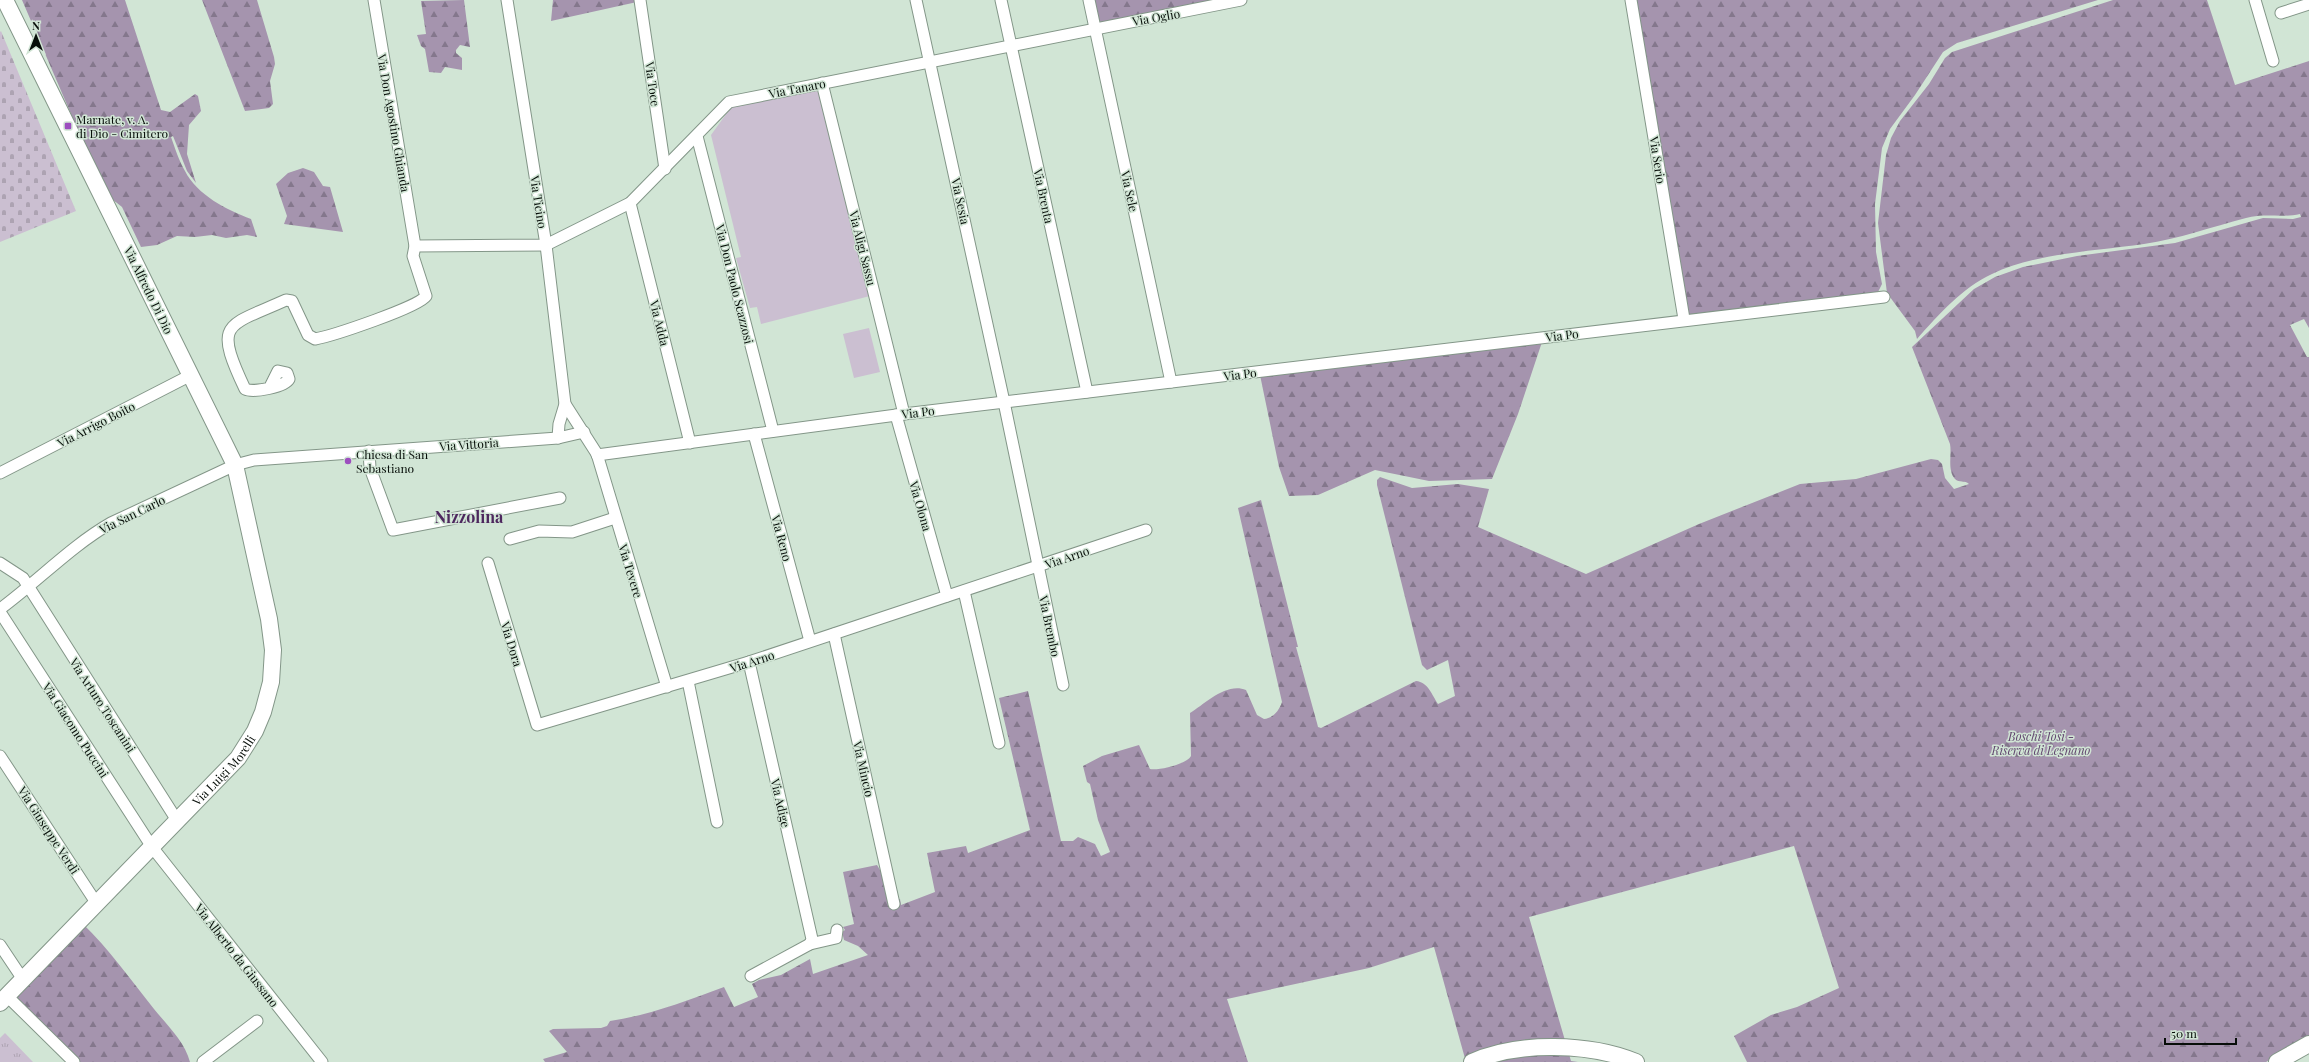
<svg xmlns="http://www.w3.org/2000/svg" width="2309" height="1062" font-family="'Playfair Display',serif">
	<defs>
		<pattern id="grass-tufts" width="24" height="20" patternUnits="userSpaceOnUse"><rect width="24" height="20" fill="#cbbfd1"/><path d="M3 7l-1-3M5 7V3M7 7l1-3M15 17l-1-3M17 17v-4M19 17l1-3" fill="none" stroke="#ada3b2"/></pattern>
		<pattern id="forest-firs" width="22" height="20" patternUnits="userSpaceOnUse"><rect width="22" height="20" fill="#a594ae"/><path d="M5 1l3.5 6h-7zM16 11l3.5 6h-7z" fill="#84778c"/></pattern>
		<pattern id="cemetery-stones" width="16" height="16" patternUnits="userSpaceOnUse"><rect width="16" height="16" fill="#cbbfd1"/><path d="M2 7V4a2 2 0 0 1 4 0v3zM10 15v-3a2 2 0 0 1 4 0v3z" fill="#ada3b2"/></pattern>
	</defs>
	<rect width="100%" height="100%" fill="#d1e5d5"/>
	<!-- grass -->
	<path fill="url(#grass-tufts)" d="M5 1033 33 1062H0V1038Z"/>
	<!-- forest -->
	<g fill="url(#forest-firs)">
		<path d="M22 0H125L161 110 170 112 195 94 198 96 201 111 189 125 187 154 196 183 187 171 173 136 171 137C175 148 179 161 185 171 197 195 227 210 251 219L257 237 247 235 226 238 212 235 195 237 177 236 157 245 141 247 122 207 112 199 69 115 71 114Z"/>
		<path d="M202 0H257L274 57 275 64 270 81 273 104 269 108 245 111Z"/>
		<path d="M464 0 470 47 460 45 456 50V53L462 58V70L445 67 441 73 429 72 425 49 421 46 417 35 426 34 421 1Z"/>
		<path d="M553 0H637V2L551 21Z"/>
		<path d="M1093 0H1243L1102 23 1098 20Z"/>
		<path d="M1635 0H2098L1957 43 1943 52 1915 95 1890 129 1882 148 1875 204 1876 252 1882 284 1877 294 1689 316Z"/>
		<path d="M2113 0H2207L2235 85 2309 61V328L2304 319 2290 325 2307 357H2309V1037L2266 1062H1747L1734 1036 1771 1015 1797 1007 1839 988 1794 846 1529 917 1571 1061 1578 1062H1466L1434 947 1369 968 1227 999 1248 1062H545L543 1059 567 1052 549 1031 553 1029 601 1028 607 1026 610 1021C650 1015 686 1001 724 987L734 1007 758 997 752 984 759 980 781 975 810 959 813 974 868 955 858 946 844 940 842 932 845 930 843 927 854 924 843 872 877 865 880 870 882 869 890 901 900 899 901 905 935 892 927 853 966 846 968 853 1030 830 999 698 1028 691 1061 841H1073L1078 837 1095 844 1101 856 1110 852 1098 820 1090 784 1087 782 1083 766 1102 756 1139 745 1150 769C1158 771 1187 764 1191 756L1190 713C1205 704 1226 682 1246 690L1257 715 1264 719C1273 718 1279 711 1282 702L1238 508 1261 500 1298 647H1296L1317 723 1318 727 1321 728 1416 681C1428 682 1432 695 1438 704L1455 696 1448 660 1427 670 1422 665 1377 485V480L1380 477 1412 488 1458 484 1489 489 1478 527 1586 574 1699 524 1800 484 1856 479 1931 459 1938 460 1942 464 1945 478 1954 489 1969 484C1965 480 1959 483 1955 479 1947 470 1952 454 1950 444L1912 347 1974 289 1995 277 2023 267 2077 256 2175 243 2263 218 2293 219 2301 217 2300 214C2282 218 2264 213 2246 218 2211 227 2179 239 2144 244 2096 251 2036 253 1992 274 1962 288 1939 314 1917 339L1915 331 1887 293 1878 223 1886 155 1891 138 1900 121 1929 84 1945 58 1952 52Z"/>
		<path d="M303 168 314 172 323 186 330 187 343 232 284 224 287 216 276 184 288 173Z"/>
		<path d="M1542 342 1518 414 1492 479 1429 481 1375 470 1318 495 1289 496 1279 467 1260 375Z"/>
		<path d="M82 923C109 949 131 980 154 1009 167 1025 185 1042 190 1062H75L13 995Z"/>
	</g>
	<!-- cemetery -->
	<path fill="url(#cemetery-stones)" d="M1 31 76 211 0 242V32Z"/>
	<!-- pitch -->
	<g fill="#cbbfd1">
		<path d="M816 91 820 93 870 296 761 324 757 307 750 308 736 258 741 257 711 135 732 106Z"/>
		<path d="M869 328 880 372 854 378 843 334Z"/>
	</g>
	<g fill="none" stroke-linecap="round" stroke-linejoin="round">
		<defs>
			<g id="street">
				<path d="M507 0 546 245 565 404 559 424 558 438"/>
				<path d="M640 0 665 169"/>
				<path d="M916 0 1004 402 1063 685"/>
				<path d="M1001 0 1087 392"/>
				<path d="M1089 0 1171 382"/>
				<path d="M1631 0 1684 319"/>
				<path d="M2255 0 2273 61"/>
				<path d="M2281 13 2309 4"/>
				<path d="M822 83 904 414"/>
				<path d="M697 136 773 431"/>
				<path d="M630 203 690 443"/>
				<path d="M415 246 546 245 630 203 729 102 1241 0"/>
				<path d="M270 387 278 371 287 373 289 379C285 387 253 393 245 389 213 321 226 327 286 300L292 301 308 335 315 339C332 336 419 307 426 296L413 256 415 246 374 0"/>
				<path d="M565 404 597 454 667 687"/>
				<path d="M896 415 947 596"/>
				<path d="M754 434 810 641"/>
				<path d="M369 451 370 468 393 530 560 498"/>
				<path d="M597 455 904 414 1884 297"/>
				<path d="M0 473 191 375"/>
				<path d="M510 539 539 531 572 532 615 518"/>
				<path d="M0 563 23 578 178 822"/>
				<path d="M488 563 537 725 749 662 1146 530"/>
				<path d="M964 591 999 743"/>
				<path d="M0 609C38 581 71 546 111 523L235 465 254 460 558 438 584 432"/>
				<path d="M0 612 152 847 322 1062"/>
				<path d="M834 634 894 904"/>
				<path d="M749 662 812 939 810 944"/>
				<path d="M688 681 717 822"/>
				<path d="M0 756 97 904"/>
				<path d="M0 945 22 978"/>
				<path d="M751 976 810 944 836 938 837 930"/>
				<path d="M7 996 74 1062"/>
				<path d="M203 1062 257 1021"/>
			</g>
			<g id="secondary">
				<path id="s1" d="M0 1003 238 758 255 731 263 712 271 682 273 650 269 619 235 465 5 0"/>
				<path d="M1472 1062C1518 1041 1590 1043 1636 1062"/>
				<path d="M2277 1062 2309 1044"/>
			</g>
		</defs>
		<!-- street casing -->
		<use href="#street" stroke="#839688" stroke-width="13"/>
		<!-- secondary casing -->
		<use href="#secondary" stroke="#839688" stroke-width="18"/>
		<!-- street -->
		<use href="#street" stroke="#fff" stroke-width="11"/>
		<!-- secondary -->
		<use href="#secondary" stroke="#fff" stroke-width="16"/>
	</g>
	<!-- markers -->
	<g fill="#9d4ebf" stroke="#d1e5d5" stroke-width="1.5">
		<rect x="64" y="122" width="8" height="8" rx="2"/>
		<circle cx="348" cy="461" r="4"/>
	</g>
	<g text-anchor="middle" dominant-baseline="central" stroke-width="3" stroke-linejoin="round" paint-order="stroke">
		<!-- street labels -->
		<g font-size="12" fill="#070e09" stroke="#d1e5d5">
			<text transform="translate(1156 17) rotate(-10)">Via Oglio</text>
			<text transform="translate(653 84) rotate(82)">Via Toce</text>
			<text transform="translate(797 88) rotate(-11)">Via Tanaro</text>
			<text transform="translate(394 123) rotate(80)">Via Don Agostino Ghianda</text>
			<text transform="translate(1658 160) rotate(81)">Via Serio</text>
			<text transform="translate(1130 191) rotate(78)">Via Sele</text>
			<text transform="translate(1044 196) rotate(78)">Via Brenta</text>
			<text transform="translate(961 201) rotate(78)">Via Sesia</text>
			<text transform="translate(539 202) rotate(81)">Via Ticino</text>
			<text transform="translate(863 248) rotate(76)">Via Aligi Sassu</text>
			<text transform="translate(735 284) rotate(76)">Via Don Paolo Scazzosi</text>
			<text transform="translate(149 290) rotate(64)">Via Alfredo Di Dio</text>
			<text transform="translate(660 323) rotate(76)">Via Adda</text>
			<text transform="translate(1562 335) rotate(-7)">Via Po</text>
			<text transform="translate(1240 374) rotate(-7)">Via Po</text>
			<text transform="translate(918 412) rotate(-7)">Via Po</text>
			<text transform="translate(96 424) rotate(-27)">Via Arrigo Boito</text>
			<text transform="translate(469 444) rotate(-4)">Via Vittoria</text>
			<text transform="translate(921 506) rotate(74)">Via Olona</text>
			<text transform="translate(132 514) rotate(-26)">Via San Carlo</text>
			<text transform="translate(782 538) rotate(75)">Via Reno</text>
			<text transform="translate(1067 557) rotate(-19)">Via Arno</text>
			<text transform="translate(631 571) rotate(73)">Via Tevere</text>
			<text transform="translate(1050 626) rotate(78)">Via Brembo</text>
			<text transform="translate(512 644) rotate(73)">Via Dora</text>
			<text transform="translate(752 661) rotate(-18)">Via Arno</text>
			<text transform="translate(103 705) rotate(57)">Via Arturo Toscanini</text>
			<text transform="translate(76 730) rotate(57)">Via Giacomo Puccini</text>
			<text stroke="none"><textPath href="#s1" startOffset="323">Via Luigi Morelli</textPath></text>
			<text transform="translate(864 769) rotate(77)">Via Mincio</text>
			<text transform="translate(781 803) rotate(77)">Via Adige</text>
			<text transform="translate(49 830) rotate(57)">Via Giuseppe Verdi</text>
			<text transform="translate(237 955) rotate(52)">Via Alberto da Giussano</text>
		</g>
		<!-- poi labels -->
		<g font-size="12" fill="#070e09" stroke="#d1e5d5" text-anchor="start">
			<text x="76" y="119">Marnate, v. A.<tspan x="76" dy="14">di Dio - Cimitero</tspan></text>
			<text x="356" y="454">Chiesa di San<tspan x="356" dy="14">Sebastiano</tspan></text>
		</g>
		<!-- park labels -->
		<g font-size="12" font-style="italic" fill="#62476f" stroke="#d1e5d5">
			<text x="2041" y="736">Boschi Tosi -<tspan x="2041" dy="14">Riserva di Legnano</tspan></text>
		</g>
		<!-- district labels -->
		<g font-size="16" font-weight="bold" fill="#4d275e" stroke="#d1e5d5">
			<text x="469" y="516">Nizzolina</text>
		</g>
	</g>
	<!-- north arrow -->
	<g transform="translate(36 36)" stroke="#d1e5d5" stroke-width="3" paint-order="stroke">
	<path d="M0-3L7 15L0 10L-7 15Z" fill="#070e09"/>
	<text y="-6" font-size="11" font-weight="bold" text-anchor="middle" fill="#070e09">N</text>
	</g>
	<!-- scale -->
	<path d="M2165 1038v6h71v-6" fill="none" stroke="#070e09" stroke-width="2"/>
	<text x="2171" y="1038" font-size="12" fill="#070e09" stroke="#d1e5d5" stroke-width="3" paint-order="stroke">50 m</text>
</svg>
